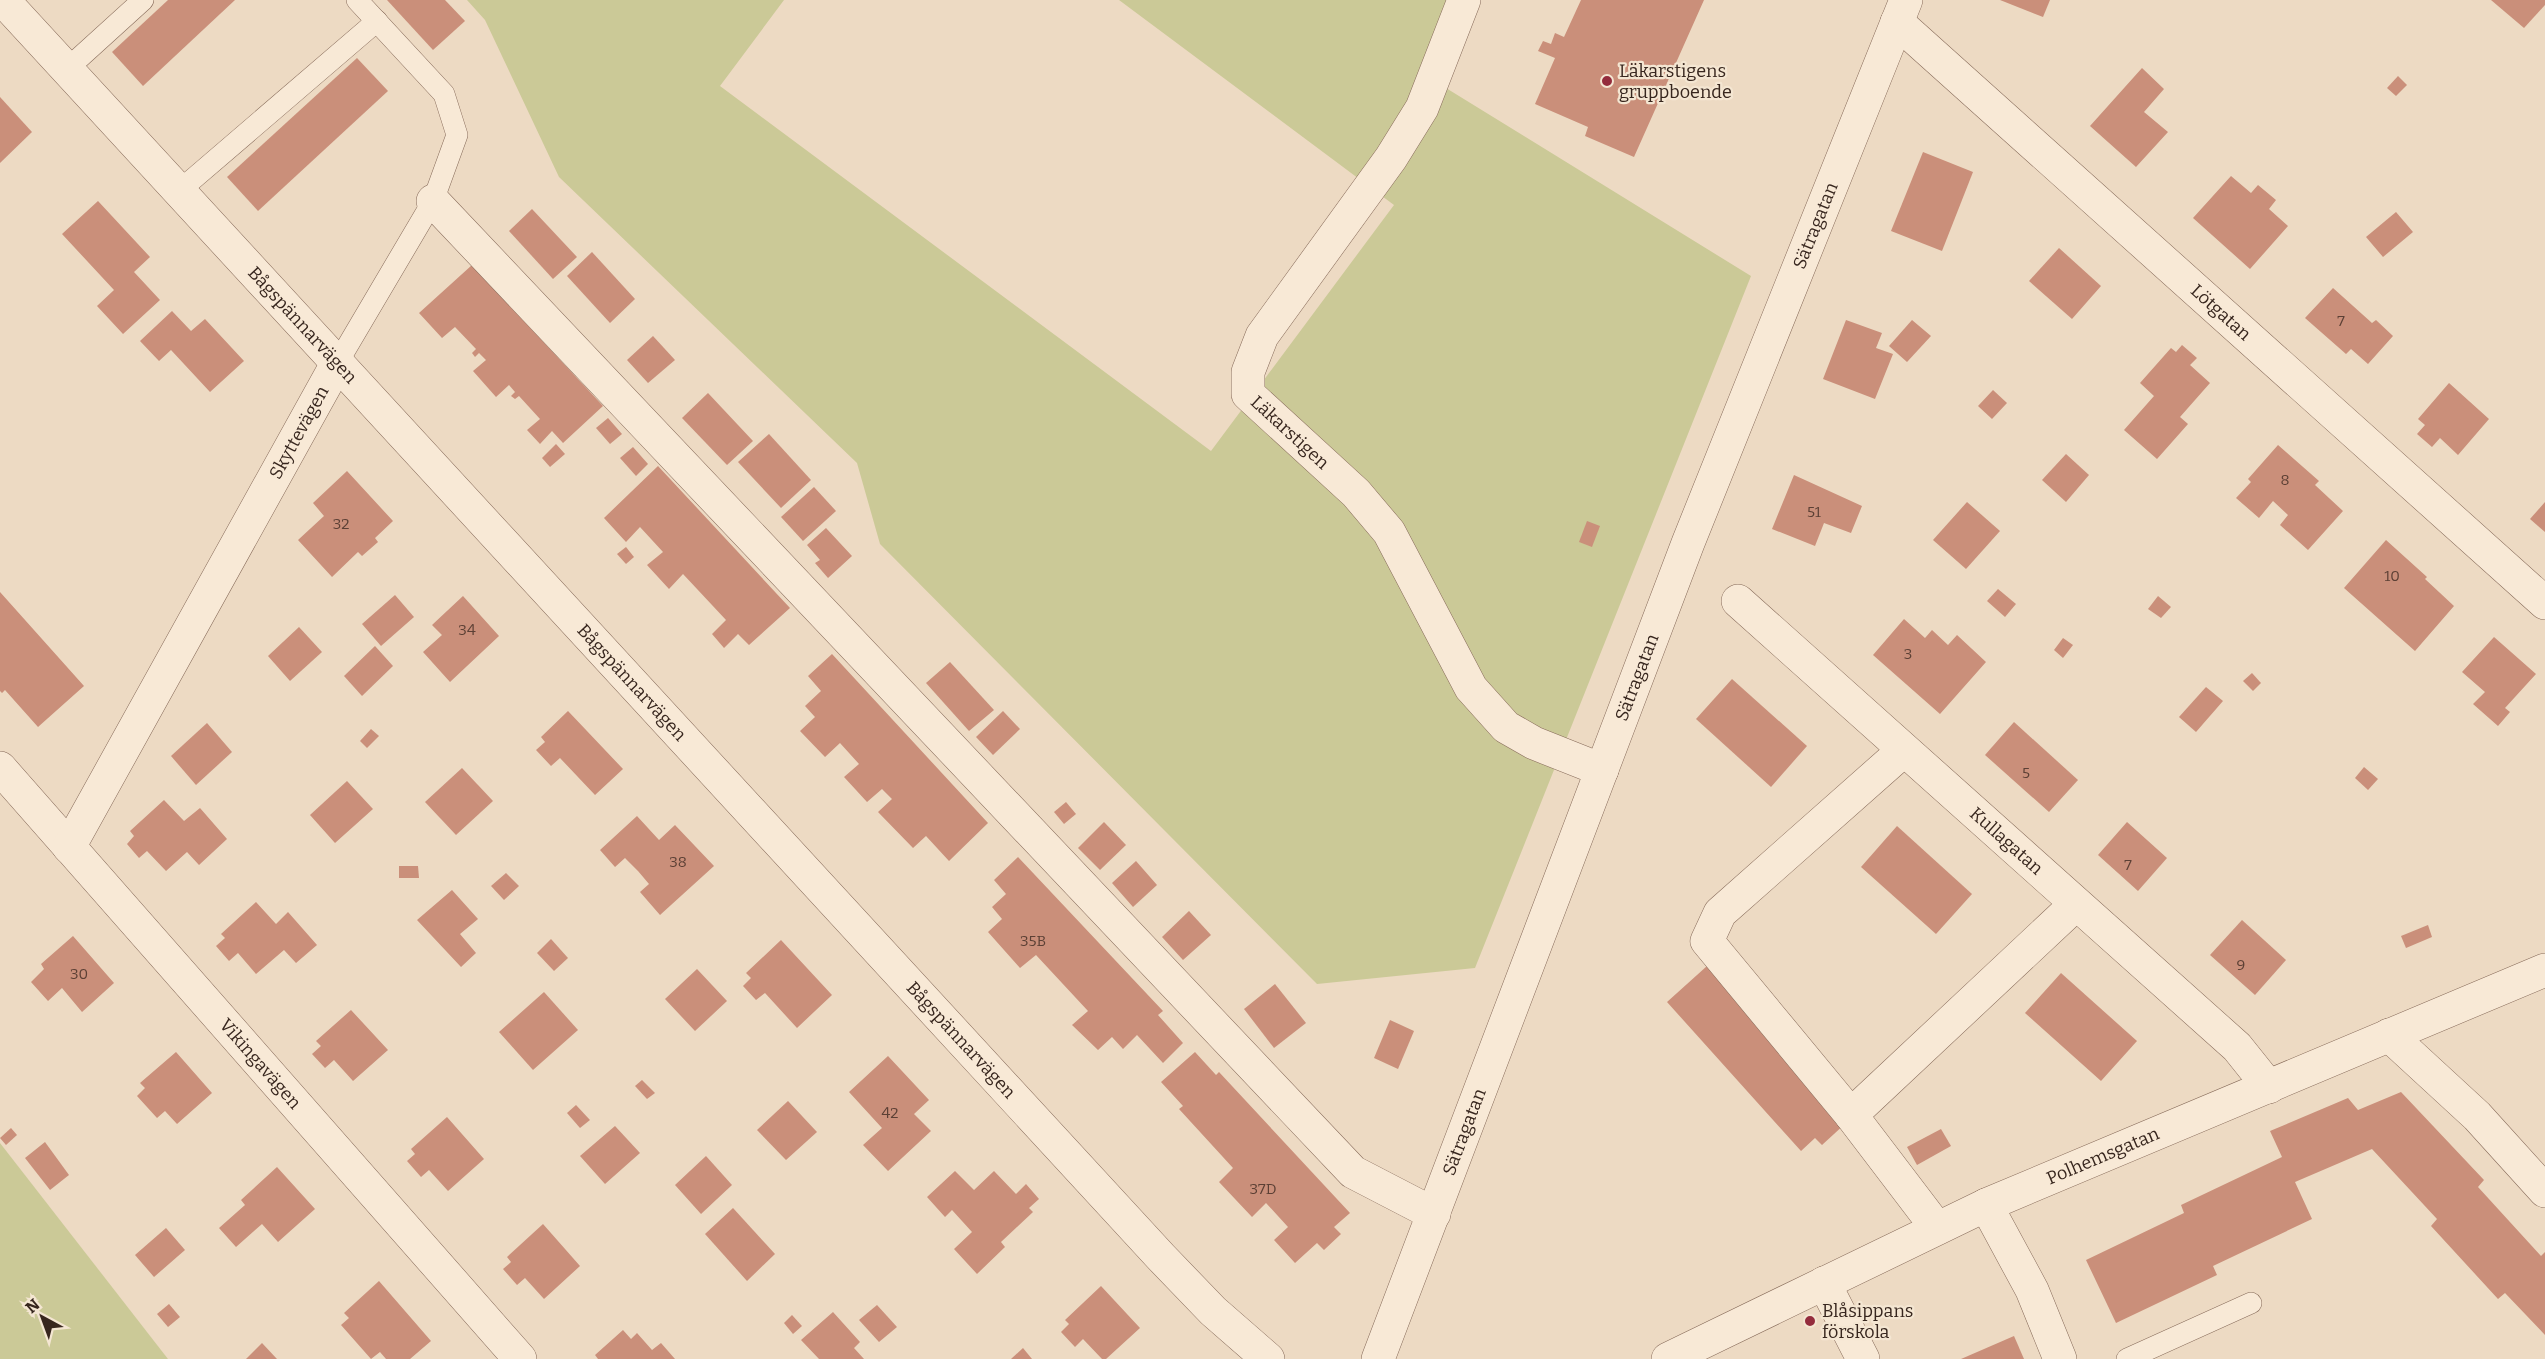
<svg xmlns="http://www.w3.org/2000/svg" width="2545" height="1359" font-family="Bitter,serif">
	<rect width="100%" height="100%" fill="#eddac3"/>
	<!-- green -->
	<g fill="#cbc997">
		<path d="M467 0H784L720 86 1211 451 1394 205 1119 0H1464L1433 80 1751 276 1475 968 1317 984 880 544 857 463 559 177 485 20Z"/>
		<path d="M0 1143 168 1359H0Z"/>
	</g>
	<!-- building -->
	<g fill="#ca8f7a">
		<path d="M168 0H235L143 86 112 52Z"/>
		<path d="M387 0H445L465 21 433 50Z"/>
		<path d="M1581 0H1704L1634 157 1585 136 1588 127 1535 104 1555 58 1538 51 1543 41 1551 44 1555 33 1564 37Z"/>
		<path d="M2000 0H2050L2043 17Z"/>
		<path d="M2491 0H2545V5L2524 28Z"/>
		<path d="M357 58 388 91 258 211 227 177Z"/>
		<path d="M2142 68 2164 89 2144 112 2168 132 2136 167 2090 126Z"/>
		<path d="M2398 76 2407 85 2396 96 2387 88Z"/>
		<path d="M0 97 32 132 0 163Z"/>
		<path d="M1923 152 1973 172 1942 251 1891 231Z"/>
		<path d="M2231 176 2251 193 2258 185 2276 200 2269 209 2288 226 2250 269 2193 218Z"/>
		<path d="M98 201 150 257 134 272 160 300 123 334 97 306 114 290 62 234Z"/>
		<path d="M532 209 577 257 553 279 509 231Z"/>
		<path d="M2396 212 2413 232 2383 257 2366 237Z"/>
		<path d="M2059 248 2101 286 2072 319 2029 281Z"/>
		<path d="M592 252 635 299 610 323 567 276Z"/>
		<path d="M472 265 603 406 563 443 552 431 540 444 527 430 540 419 519 396 515 399 511 396 515 392 509 385 496 397 473 371 486 360 479 353 475 357 472 353 476 349 455 327 442 338 419 313Z"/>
		<path d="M2333 288 2372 323 2376 320 2393 336 2368 364 2351 349 2346 354 2305 318Z"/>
		<path d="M172 311 191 331 205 319 244 361 210 392 171 350 159 361 140 341Z"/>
		<path d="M1846 320 1882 333 1876 348 1893 354 1875 399 1823 379Z"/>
		<path d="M1912 320 1931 336 1907 362 1889 346Z"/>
		<path d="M653 336 675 360 648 383 627 360Z"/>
		<path d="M2182 345 2197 358 2190 365 2210 383 2180 417 2188 424 2157 459 2124 430 2154 396 2140 383 2171 348 2176 352Z"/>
		<path d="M2449 383 2489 419 2458 455 2440 438 2432 447 2417 434 2425 425 2418 419Z"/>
		<path d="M1993 390 2007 403 1992 419 1978 406Z"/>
		<path d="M708 393 753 441 727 465 682 418Z"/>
		<path d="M608 418 622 434 610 444 596 428Z"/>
		<path d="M769 434 811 480 781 508 738 462Z"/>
		<path d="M556 444 565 454 550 467 542 458Z"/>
		<path d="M2278 445 2319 481 2315 485 2343 511 2308 550 2280 525 2288 515 2273 501 2259 518 2236 498 2251 482 2248 479Z"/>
		<path d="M633 447 648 464 636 476 620 458Z"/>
		<path d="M2066 454 2089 475 2066 502 2042 480Z"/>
		<path d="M658 466 790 608 749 645 738 634 724 648 712 634 726 620 683 574 669 589 647 565 663 552 640 527 626 542 604 518Z"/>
		<path d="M347 471 393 521 375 538 378 542 362 556 358 552 332 577 298 540 324 516 313 503Z"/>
		<path d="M1794 475 1862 506 1851 533 1824 523 1815 546 1772 529Z"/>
		<path d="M814 487 836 511 803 541 781 517Z"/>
		<path d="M1967 502 2000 531 1966 569 1933 540Z"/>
		<path d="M2545 502V532L2530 519Z"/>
		<path d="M1587 521 1600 526 1592 547 1579 542Z"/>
		<path d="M826 528 852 556 828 578 815 563 820 560 807 545Z"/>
		<path d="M2386 540 2427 577 2425 579 2454 606 2415 651 2344 588Z"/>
		<path d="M626 547 634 557 626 564 617 554Z"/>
		<path d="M1998 589 2016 604 2005 617 1987 601Z"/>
		<path d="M0 592 84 686 38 727 5 690 2 693 0 691Z"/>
		<path d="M395 595 414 617 381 646 362 624Z"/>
		<path d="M463 596 499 636 450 682 423 652 442 635 432 625Z"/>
		<path d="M2158 596 2171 607 2161 618 2148 609Z"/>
		<path d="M1904 619 1925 638 1932 630 1948 645 1957 635 1986 662 1940 714 1873 655Z"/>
		<path d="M299 627 322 652 290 681 268 656Z"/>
		<path d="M2494 637 2536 674 2505 708 2510 712 2498 726 2473 704 2485 692 2462 672Z"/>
		<path d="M2063 638 2073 645 2063 658 2054 650Z"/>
		<path d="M375 646 393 666 362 696 344 676Z"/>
		<path d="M832 654 988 823 949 861 926 836 913 848 878 812 892 799 882 789 867 802 856 790 844 777 859 764 840 743 825 757 800 731 815 717 805 706 821 691 808 676Z"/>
		<path d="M950 662 994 710 969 731 926 683Z"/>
		<path d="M2252 673 2261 683 2253 691 2243 681Z"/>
		<path d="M1732 679 1807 746 1771 787 1696 719Z"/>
		<path d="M2206 687 2223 701 2196 732 2179 717Z"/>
		<path d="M568 711 623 769 595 795 560 758 551 766 536 750 545 742 541 737Z"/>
		<path d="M1003 711 1020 729 993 755 976 737Z"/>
		<path d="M2014 722 2078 780 2049 812 1985 755Z"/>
		<path d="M207 723 232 752 196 785 171 756Z"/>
		<path d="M371 729 379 736 367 748 360 741Z"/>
		<path d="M2364 767 2378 779 2368 790 2355 778Z"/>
		<path d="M462 768 493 801 456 835 425 802Z"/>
		<path d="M347 781 373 809 335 843 310 815Z"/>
		<path d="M164 800 184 821 200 808 227 839 199 865 187 852 166 871 147 851 139 858 127 844 134 836 130 831Z"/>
		<path d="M1066 802 1076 814 1064 824 1054 812Z"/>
		<path d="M637 816 659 840 675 825 714 866 660 915 640 892 649 884 638 871 625 858 615 867 600 850Z"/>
		<path d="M1104 822 1126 845 1100 870 1078 848Z"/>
		<path d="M2127 822 2167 858 2138 891 2098 855Z"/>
		<path d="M1897 826 1972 894 1936 934 1861 867Z"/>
		<path d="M1018 857 1163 1011 1158 1015 1183 1043 1163 1063 1137 1035 1123 1049 1112 1037 1098 1050 1072 1025 1088 1011 1036 955 1020 968 988 932 1002 919 992 907 1006 894 994 880Z"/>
		<path d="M1136 861 1157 885 1133 907 1112 883Z"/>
		<path d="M399 866H418L419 878H399Z"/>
		<path d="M506 873 519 886 504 900 491 886Z"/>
		<path d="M452 890 478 919 460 934 476 953 461 967 417 920Z"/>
		<path d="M256 902 276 924 288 912 317 945 296 963 284 950 256 974 238 953 229 961 216 946 225 938 221 934Z"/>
		<path d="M1189 911 1211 935 1183 960 1162 937Z"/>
		<path d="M2242 920 2286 960 2255 995 2210 955Z"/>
		<path d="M2428 925 2432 937 2406 948 2401 936Z"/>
		<path d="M73 936 114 983 82 1012 62 988 48 1001 31 982 44 969 41 964Z"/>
		<path d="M551 939 568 958 554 971 537 953Z"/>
		<path d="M781 940 832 995 797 1028 765 993 756 1000 743 986 751 978 746 973Z"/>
		<path d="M1707 966 1846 1123 1822 1145 1815 1138 1801 1151 1667 1002Z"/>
		<path d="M697 969 727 1001 695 1031 665 999Z"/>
		<path d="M2061 973 2137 1041 2101 1081 2025 1013Z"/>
		<path d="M1275 984 1306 1023 1274 1048 1244 1009Z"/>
		<path d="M544 992 578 1030 533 1070 499 1032Z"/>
		<path d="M351 1010 388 1050 353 1081 334 1060 325 1068 312 1054 321 1046 316 1041Z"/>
		<path d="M1390 1020 1414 1031 1398 1069 1374 1058Z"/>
		<path d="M176 1052 212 1093 177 1124 165 1111 157 1118 137 1096 145 1088 140 1083Z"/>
		<path d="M1195 1052 1216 1075 1219 1072 1350 1213 1334 1227 1341 1234 1324 1250 1317 1243 1295 1263 1274 1240 1288 1227 1266 1203 1252 1217 1219 1182 1233 1168 1179 1109 1183 1106 1161 1082Z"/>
		<path d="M888 1056 929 1100 914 1114 931 1131 888 1171 863 1145 882 1128 849 1092Z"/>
		<path d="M642 1080 655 1093 647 1099 635 1086Z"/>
		<path d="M2401 1092 2484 1180 2478 1187 2541 1256 2545 1252V1335L2505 1293 2498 1299 2431 1226 2437 1219 2372 1149 2295 1182 2312 1219 2213 1266 2217 1275 2116 1323 2086 1260 2184 1213 2181 1205 2282 1157 2270 1131 2348 1098 2358 1110Z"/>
		<path d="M788 1101 817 1132 786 1160 757 1130Z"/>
		<path d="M576 1105 590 1120 580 1128 567 1113Z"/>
		<path d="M447 1117 484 1159 448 1191 429 1170 421 1177 407 1161 415 1154 411 1149Z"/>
		<path d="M615 1126 640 1153 605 1184 580 1156Z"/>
		<path d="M11 1128 17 1135 6 1145 0 1138Z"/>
		<path d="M1941 1129 1951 1146 1917 1165 1907 1147Z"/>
		<path d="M45 1142 69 1175 50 1190 25 1158Z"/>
		<path d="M706 1156 732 1185 701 1214 675 1185Z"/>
		<path d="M277 1167 315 1209 278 1242 262 1224 236 1247 219 1228 245 1205 241 1200Z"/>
		<path d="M955 1171 974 1190 994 1171 1016 1194 1026 1184 1039 1199 1029 1208 1033 1212 1001 1242 1005 1247 977 1274 954 1249 972 1232 952 1210 945 1217 927 1197Z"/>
		<path d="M733 1208 775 1254 747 1281 705 1234Z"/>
		<path d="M543 1224 580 1266 544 1299 525 1278 517 1285 503 1269 511 1262 507 1257Z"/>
		<path d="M166 1228 185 1250 154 1277 135 1255Z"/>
		<path d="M379 1281 431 1341 410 1359H386L380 1352 371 1359 341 1325 349 1318 344 1313Z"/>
		<path d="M1101 1286 1140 1328 1106 1359H1102L1083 1339 1075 1347 1061 1332 1069 1324 1065 1320Z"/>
		<path d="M169 1304 180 1317 168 1327 157 1314Z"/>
		<path d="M877 1305 897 1327 879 1342 859 1320Z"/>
		<path d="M833 1312 860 1342 854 1348 864 1359H819L801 1340Z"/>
		<path d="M792 1315 802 1326 793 1334 784 1323Z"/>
		<path d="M623 1330 631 1339 637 1333 652 1350 661 1343 675 1359H598L595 1355Z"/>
		<path d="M2014 1336 2024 1359H1961Z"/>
		<path d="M262 1343 277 1359H246Z"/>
		<path d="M1023 1348 1032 1359H1011Z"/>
	</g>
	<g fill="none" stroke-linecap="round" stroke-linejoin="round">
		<defs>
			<g id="service">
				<path d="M67 69 143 0"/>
				<path d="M179 191 377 21"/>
				<path d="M338 362 433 201 457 135 444 94 357 0"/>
				<path d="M2127 1359 2251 1303"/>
			</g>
			<g id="minor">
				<path id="s1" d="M3 0 1161 1257 1213 1311 1268 1359"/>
				<path id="s2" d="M1464 0 1422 108 1391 158 1262 336 1248 372V394L1356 493 1389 532 1471 688 1506 727 1534 743 1602 770"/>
				<path id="s3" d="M1897 22 2545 603"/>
				<path d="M433 201 1353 1172 1434 1214"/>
				<path id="s4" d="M1738 601 2237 1047 2269 1087"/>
				<path d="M1903 751 1720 913 1707 941 1851 1115 2075 905"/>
				<path id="s5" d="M0 768 520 1359"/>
				<path id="s6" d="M69 847 338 362"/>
				<path d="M2389 1035 2477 1116 2545 1191"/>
				<path d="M1851 1115 1937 1228"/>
				<path d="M1986 1205 2032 1290 2060 1359"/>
				<path d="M1824 1283 1863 1359"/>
				<path id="s7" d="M1668 1359 1986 1205 2545 970"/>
			</g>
			<g id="tertiary">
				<path id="s8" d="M1378 1359 1688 543 1906 0"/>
			</g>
		</defs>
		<!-- service casing -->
		<use href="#service" stroke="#876b5a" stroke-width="22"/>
		<!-- minor casing -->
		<use href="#minor" stroke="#876b5a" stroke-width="34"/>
		<!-- tertiary casing -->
		<use href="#tertiary" stroke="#876b5a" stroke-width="34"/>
		<!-- service -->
		<use href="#service" stroke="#f8e9d6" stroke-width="21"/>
		<!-- minor -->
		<use href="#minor" stroke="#f8e9d6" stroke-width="33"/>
		<!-- tertiary -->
		<use href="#tertiary" stroke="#f8e9d6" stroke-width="33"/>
	</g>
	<!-- markers -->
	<g fill="#942c3c" stroke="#f4e6d2" stroke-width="2">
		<circle cx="1607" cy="81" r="6"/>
		<circle cx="1810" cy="1321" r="6"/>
	</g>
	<g text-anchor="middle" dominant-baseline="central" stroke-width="4.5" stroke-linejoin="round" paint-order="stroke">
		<!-- number labels -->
		<g font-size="15" fill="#5c4035">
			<text x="2341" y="321">7</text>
			<text x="2285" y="480">8</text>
			<text x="1814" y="512">51</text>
			<text x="341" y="524">32</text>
			<text x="2392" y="576">10</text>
			<text x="467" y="630">34</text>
			<text x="1908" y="654">3</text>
			<text x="2026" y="773">5</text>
			<text x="678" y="862">38</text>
			<text x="2128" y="865">7</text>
			<text x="1033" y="941">35B</text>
			<text x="2241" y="965">9</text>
			<text x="79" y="974">30</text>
			<text x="890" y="1113">42</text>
			<text x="1263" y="1189">37D</text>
		</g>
		<!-- poi labels -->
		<g font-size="18" fill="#37261e" stroke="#f4e6d2" text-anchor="start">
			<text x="1619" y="71">Läkarstigens<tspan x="1619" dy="21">gruppboende</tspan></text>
			<text x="1822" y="1311">Blåsippans<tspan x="1822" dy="21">förskola</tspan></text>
		</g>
		<!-- street labels -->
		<g font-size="18" fill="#37261e" stroke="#f4e6d2">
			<text stroke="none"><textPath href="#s8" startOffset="1215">Sätragatan</textPath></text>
			<text stroke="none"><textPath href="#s3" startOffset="435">Lötgatan</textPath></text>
			<text stroke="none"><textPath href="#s1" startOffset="442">Bågspännarvägen</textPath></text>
			<text stroke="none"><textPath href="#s2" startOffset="512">Läkarstigen</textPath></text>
			<text stroke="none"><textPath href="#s6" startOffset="474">Skyttevägen</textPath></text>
			<text stroke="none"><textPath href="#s8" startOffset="729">Sätragatan</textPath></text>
			<text stroke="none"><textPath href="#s1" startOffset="928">Bågspännarvägen</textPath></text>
			<text stroke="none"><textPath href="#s4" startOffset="360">Kullagatan</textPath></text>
			<text stroke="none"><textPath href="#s1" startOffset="1414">Bågspännarvägen</textPath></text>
			<text stroke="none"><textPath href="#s5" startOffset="394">Vikingavägen</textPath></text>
			<text stroke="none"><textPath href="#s8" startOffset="243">Sätragatan</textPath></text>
			<text stroke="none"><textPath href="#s7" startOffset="480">Polhemsgatan</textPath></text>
		</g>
	</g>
	<!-- north arrow -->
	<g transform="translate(42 1317) rotate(319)" stroke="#f4e6d2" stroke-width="4.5" paint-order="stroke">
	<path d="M0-4.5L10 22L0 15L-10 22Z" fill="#37261e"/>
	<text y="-9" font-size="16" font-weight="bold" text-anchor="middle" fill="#37261e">N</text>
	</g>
</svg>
